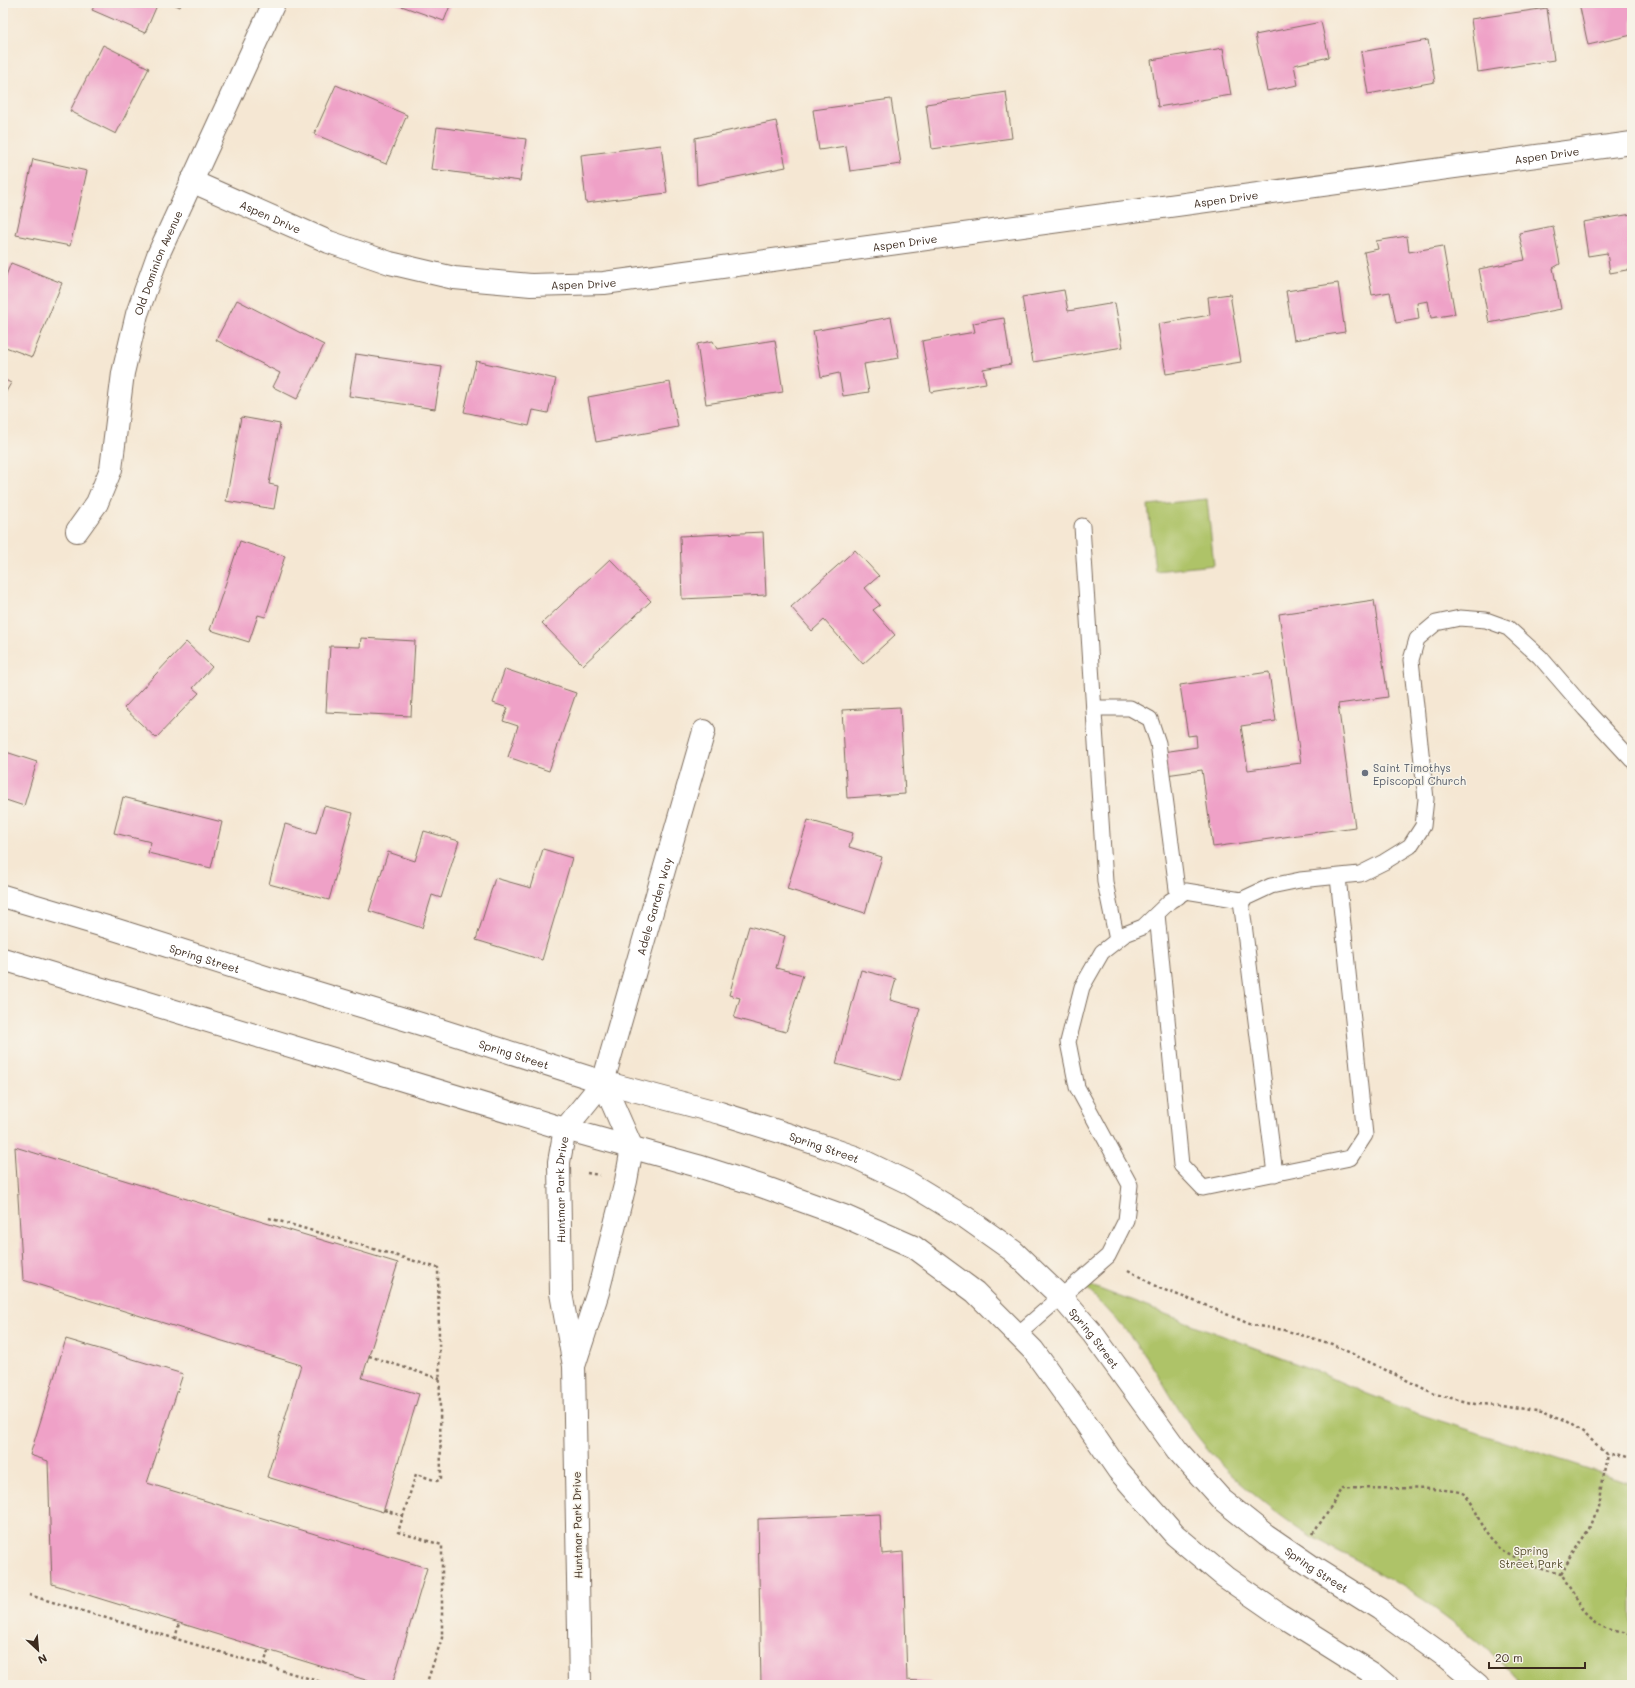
<svg xmlns="http://www.w3.org/2000/svg" width="1635" height="1688" font-family="Mali,sans-serif">
	<rect width="100%" height="100%" fill="#f7f3e8"/>
	<filter id="ink" filterUnits="userSpaceOnUse"><feTurbulence type="fractalNoise" baseFrequency=".025" numOctaves="2"/><feDisplacementMap in="SourceGraphic" scale="8" xChannelSelector="R" yChannelSelector="G"/><feConvolveMatrix kernelMatrix="1 2 1 2 8 2 1 2 1" color-interpolation-filters="sRGB"/></filter>
	<filter id="wash" filterUnits="userSpaceOnUse"><feTurbulence type="fractalNoise" baseFrequency=".012" numOctaves="4" result="noise"/><feDisplacementMap in="SourceGraphic" scale="16" xChannelSelector="R" yChannelSelector="G"/><feGaussianBlur stdDeviation="0.9" result="paint"/><feColorMatrix in="noise" values="0 0 0 0 0 0 0 0 0 0 0 0 0 0 0 0 0 1.4 0 .05"/><feComposite in="paint" operator="in"/></filter>
	<g filter="url(#wash)">
		<rect width="100%" height="100%" fill="#f5e7d3"/>
		<!-- green -->
		<g fill="#aec368" stroke="#747643">
			<path d="M1207 499 1214 565 1155 571 1148 505Z"/>
			<path d="M1078 1281 1316 1371 1365 1393 1416 1413 1632 1483V1685H1524C1487 1648 1447 1615 1403 1587 1374 1568 1344 1555 1314 1538 1286 1521 1261 1501 1236 1479 1219 1463 1202 1443 1188 1424 1175 1404 1164 1383 1151 1364 1130 1333 1106 1306 1078 1281Z"/>
		</g>
		<g id="blocks">
			<!-- building -->
			<g fill="#efa1c7">
				<path d="M96 3H158L145 33 92 10Z"/>
				<path d="M171 3H182L180 7Z"/>
				<path d="M393 3H451L444 21Z"/>
				<path d="M1579 3H1632V35L1588 45Z"/>
				<path d="M1547 8 1554 60 1478 72 1471 19Z"/>
				<path d="M1321 22 1329 57 1294 65 1298 85 1267 91 1255 35Z"/>
				<path d="M1428 40 1435 82 1368 94 1361 52Z"/>
				<path d="M103 45 149 68 116 134 70 111Z"/>
				<path d="M1223 48 1231 95 1158 107 1151 60Z"/>
				<path d="M336 85 407 115 386 164 314 134Z"/>
				<path d="M1006 92 1012 138 932 149 926 104Z"/>
				<path d="M891 99 901 164 850 171 846 146 819 150 813 110Z"/>
				<path d="M776 121 786 167 697 185 695 138Z"/>
				<path d="M437 127 526 139 520 181 431 169Z"/>
				<path d="M661 145 667 193 586 203 581 155Z"/>
				<path d="M33 159 87 171 70 246 16 235Z"/>
				<path d="M1632 214V269L1610 273 1607 253 1588 256 1583 222Z"/>
				<path d="M1553 226 1560 264 1553 268 1561 309 1489 323 1479 269 1525 260 1519 233Z"/>
				<path d="M1407 236 1409 252 1443 246 1455 314 1431 318 1428 301 1417 303 1419 319 1396 323 1390 292 1372 295 1364 252 1378 249 1376 241Z"/>
				<path d="M11 263 62 283 32 357 3 346V283Z"/>
				<path d="M1338 283 1345 332 1294 340 1286 291Z"/>
				<path d="M1064 290 1068 311 1115 303 1123 347 1033 362 1022 297Z"/>
				<path d="M1230 294 1241 362 1166 374 1158 324 1210 315 1208 297Z"/>
				<path d="M237 300 324 345 297 399 273 387 280 373 216 340Z"/>
				<path d="M891 317 899 358 864 364 869 392 843 396 839 373 821 377 813 331Z"/>
				<path d="M1004 318 1011 364 983 369 986 383 931 392 922 341 975 332 973 323Z"/>
				<path d="M775 340 783 392 706 404 697 344 713 341 717 349Z"/>
				<path d="M356 354 442 367 435 409 349 396Z"/>
				<path d="M476 361 556 379 548 413 533 410 529 426 464 412Z"/>
				<path d="M3 379 11 383 3 397Z"/>
				<path d="M670 382 678 427 596 442 588 397Z"/>
				<path d="M241 417 280 424 269 484 278 486 274 509 226 501Z"/>
				<path d="M763 532 766 595 682 599 680 536Z"/>
				<path d="M240 541 285 556 265 617 258 615 249 642 210 630Z"/>
				<path d="M855 550 879 576 865 588 880 605 873 610 895 635 863 664 824 620 812 631 791 607Z"/>
				<path d="M610 559 651 601 583 665 542 623Z"/>
				<path d="M1374 600 1388 697 1338 704 1355 827 1213 847 1202 770 1166 775 1163 752 1197 747 1196 735 1188 736 1180 685 1269 672 1276 721 1241 726 1248 770 1301 763 1279 614Z"/>
				<path d="M361 638 415 641 411 716 326 712 330 646 360 647Z"/>
				<path d="M186 642 212 667 193 688 199 693 156 738 124 708Z"/>
				<path d="M505 669 576 693 549 771 508 757 518 726 503 721 508 708 493 703Z"/>
				<path d="M900 707 905 794 847 798 842 710Z"/>
				<path d="M3 751 37 762 24 806 3 799Z"/>
				<path d="M123 797 222 822 211 868 148 853 151 842 114 833Z"/>
				<path d="M324 806 353 813 329 900 269 884 285 824 316 833Z"/>
				<path d="M808 820 853 833 849 847 882 857 865 913 787 889Z"/>
				<path d="M424 831 459 841 441 898 432 895 422 928 369 911 388 852 415 861Z"/>
				<path d="M543 849 572 858 542 960 476 940 495 878 531 888Z"/>
				<path d="M749 926 785 936 776 968 803 975 786 1032 734 1018 740 998 729 995Z"/>
				<path d="M861 970 896 979 890 1000 920 1008 900 1081 836 1064Z"/>
				<path d="M15 1147 398 1263 362 1378 419 1394 383 1512 267 1477 301 1365 23 1280Z"/>
				<path d="M66 1339 183 1374 147 1483 427 1568 392 1685H382L52 1584 48 1461 30 1455Z"/>
				<path d="M880 1514 882 1554 903 1552 907 1680 930 1682 932 1685H761L758 1519Z"/>
			</g>
		</g>
	</g>
	<g filter="url(#ink)">
		<use href="#blocks" fill-opacity="0" stroke="#7c6c5d" stroke-width="1"/>
		<g fill="none" stroke-linecap="round" stroke-linejoin="round">
			<defs>
				<g id="service">
					<path d="M1082 526 1105 882 1117 940"/>
					<path d="M1094 708H1130L1150 719 1158 743 1178 897"/>
					<path d="M1241 900 1275 1174"/>
					<path d="M1157 914 1181 1165 1203 1188 1350 1158 1365 1135 1338 877"/>
					<path d="M1017 1335 1108 1256 1126 1220 1130 1185 1077 1087 1068 1042 1082 987 1102 952 1125 934 1143 927 1170 901 1186 891 1241 900 1271 886 1300 880 1360 874 1384 862 1410 846 1423 826 1426 799 1411 660 1417 639 1436 623 1460 618 1486 620 1508 628 1540 657 1585 709 1632 760"/>
				</g>
				<g id="minor">
					<path id="s1" d="M191 181 329 242 390 263 454 278 531 285 604 283 1632 143"/>
					<path id="s2" d="M77 531 97 503 111 469 123 373 137 314 158 255 274 3"/>
					<path d="M575 1363 598 1292 626 1181 632 1148 603 1082"/>
					<path id="s3" d="M580 1685 574 1366 561 1293 559 1162 565 1129 603 1082 704 731"/>
				</g>
				<g id="secondary">
					<path id="s4" d="M3 896 117 930 278 981 434 1028 603 1082 720 1113 793 1136 855 1157 909 1183 965 1217 1013 1251 1061 1297 1093 1334 1177 1450 1221 1499 1266 1535 1317 1570 1379 1609 1441 1654 1478 1685"/>
					<path d="M3 959 565 1129 698 1166 761 1186 844 1216 914 1247 975 1292 1033 1350 1078 1412 1118 1470 1175 1535 1225 1577 1280 1615 1374 1674 1387 1685"/>
				</g>
			</defs>
			<!-- service casing -->
			<use href="#service" stroke="#7c6c5d" stroke-width="17"/>
			<!-- minor casing -->
			<use href="#minor" stroke="#7c6c5d" stroke-width="24"/>
			<!-- secondary casing -->
			<use href="#secondary" stroke="#7c6c5d" stroke-width="24"/>
			<!-- path -->
			<g stroke="#7c6c5d" stroke-width="2.5" stroke-dasharray="3 3" stroke-linecap="butt">
				<path d="M587 1173 600 1175"/>
				<path d="M269 1218 438 1268 441 1479 437 1481 416 1474 398 1532 442 1545V1638L426 1685"/>
				<path d="M1128 1270 1159 1288 1205 1305 1252 1325 1284 1330 1332 1344 1435 1394 1475 1404 1502 1405 1541 1412 1564 1421 1586 1435 1606 1453 1632 1460"/>
				<path d="M369 1356 440 1379"/>
				<path d="M384 1510 403 1516"/>
				<path d="M1313 1534 1343 1488C1362 1489 1454 1486 1464 1494 1475 1502 1476 1515 1482 1526 1498 1556 1528 1566 1560 1574 1570 1591 1581 1612 1599 1623 1608 1629 1622 1631 1632 1635"/>
				<path d="M1560 1574 1590 1529 1598 1506 1606 1453"/>
				<path d="M29 1595 331 1685"/>
				<path d="M175 1639 179 1623"/>
				<path d="M264 1665 268 1651"/>
			</g>
			<!-- service -->
			<use href="#service" stroke="#fff" stroke-width="15"/>
			<!-- minor -->
			<use href="#minor" stroke="#fff" stroke-width="22"/>
			<!-- secondary -->
			<use href="#secondary" stroke="#fff" stroke-width="22"/>
		</g>
	</g>
	<!-- markers -->
	<circle fill="#6b7280" stroke="#f7f3e8" stroke-width="1.5" cx="1365" cy="773" r="4"/>
	<g text-anchor="middle" dominant-baseline="central" stroke-width="3" stroke-linejoin="round" paint-order="stroke">
		<!-- street labels -->
		<g font-size="11" fill="#3b2a1e" stroke="#f7f3e8">
			<text stroke="none"><textPath href="#s1" startOffset="1383">Aspen Drive</textPath></text>
			<text stroke="none"><textPath href="#s1" startOffset="1059">Aspen Drive</textPath></text>
			<text stroke="none"><textPath href="#s1" startOffset="87">Aspen Drive</textPath></text>
			<text stroke="none"><textPath href="#s1" startOffset="735">Aspen Drive</textPath></text>
			<text stroke="none"><textPath href="#s2" startOffset="284">Old Dominion Avenue</textPath></text>
			<text stroke="none"><textPath href="#s1" startOffset="411">Aspen Drive</textPath></text>
			<text stroke="none"><textPath href="#s3" startOffset="801">Adele Garden Way</textPath></text>
			<text stroke="none"><textPath href="#s4" startOffset="211">Spring Street</textPath></text>
			<text stroke="none"><textPath href="#s4" startOffset="535">Spring Street</textPath></text>
			<text stroke="none"><textPath href="#s4" startOffset="859">Spring Street</textPath></text>
			<text stroke="none"><textPath href="#s3" startOffset="497">Huntmar Park Drive</textPath></text>
			<text stroke="none"><textPath href="#s4" startOffset="1195">Spring Street</textPath></text>
			<text transform="translate(577 1525) rotate(-91)">Huntmar Park Drive</text>
			<text stroke="none"><textPath href="#s4" startOffset="1519">Spring Street</textPath></text>
		</g>
		<!-- worship labels -->
		<g font-size="11" fill="#5b616d" stroke="#f7f3e8" text-anchor="start">
			<text x="1373" y="767">Saint Timothys<tspan x="1373" dy="13">Episcopal Church</tspan></text>
		</g>
		<!-- park labels -->
		<g font-size="11" fill="#585030" stroke="#f7f3e8">
			<text x="1531" y="1550">Spring<tspan x="1531" dy="13">Street Park</tspan></text>
		</g>
	</g>
	<!-- margin -->
	<rect width="1635" height="1688" fill="none" stroke="#f7f3e8" stroke-width="16"/>
	<!-- north arrow -->
	<g transform="translate(38 1650) rotate(154)" stroke="#f7f3e8" stroke-width="3" paint-order="stroke">
	<path d="M0-3L7 15L0 10L-7 15Z" fill="#3b2a1e"/>
	<text y="-6" font-size="11" font-weight="bold" text-anchor="middle" fill="#3b2a1e">N</text>
	</g>
	<!-- scale -->
	<path d="M1489 1662v6h96v-6" fill="none" stroke="#3b2a1e" stroke-width="2"/>
	<text x="1495" y="1662" font-size="12" fill="#3b2a1e" stroke="#f7f3e8" stroke-width="3" paint-order="stroke">20 m</text>
</svg>
